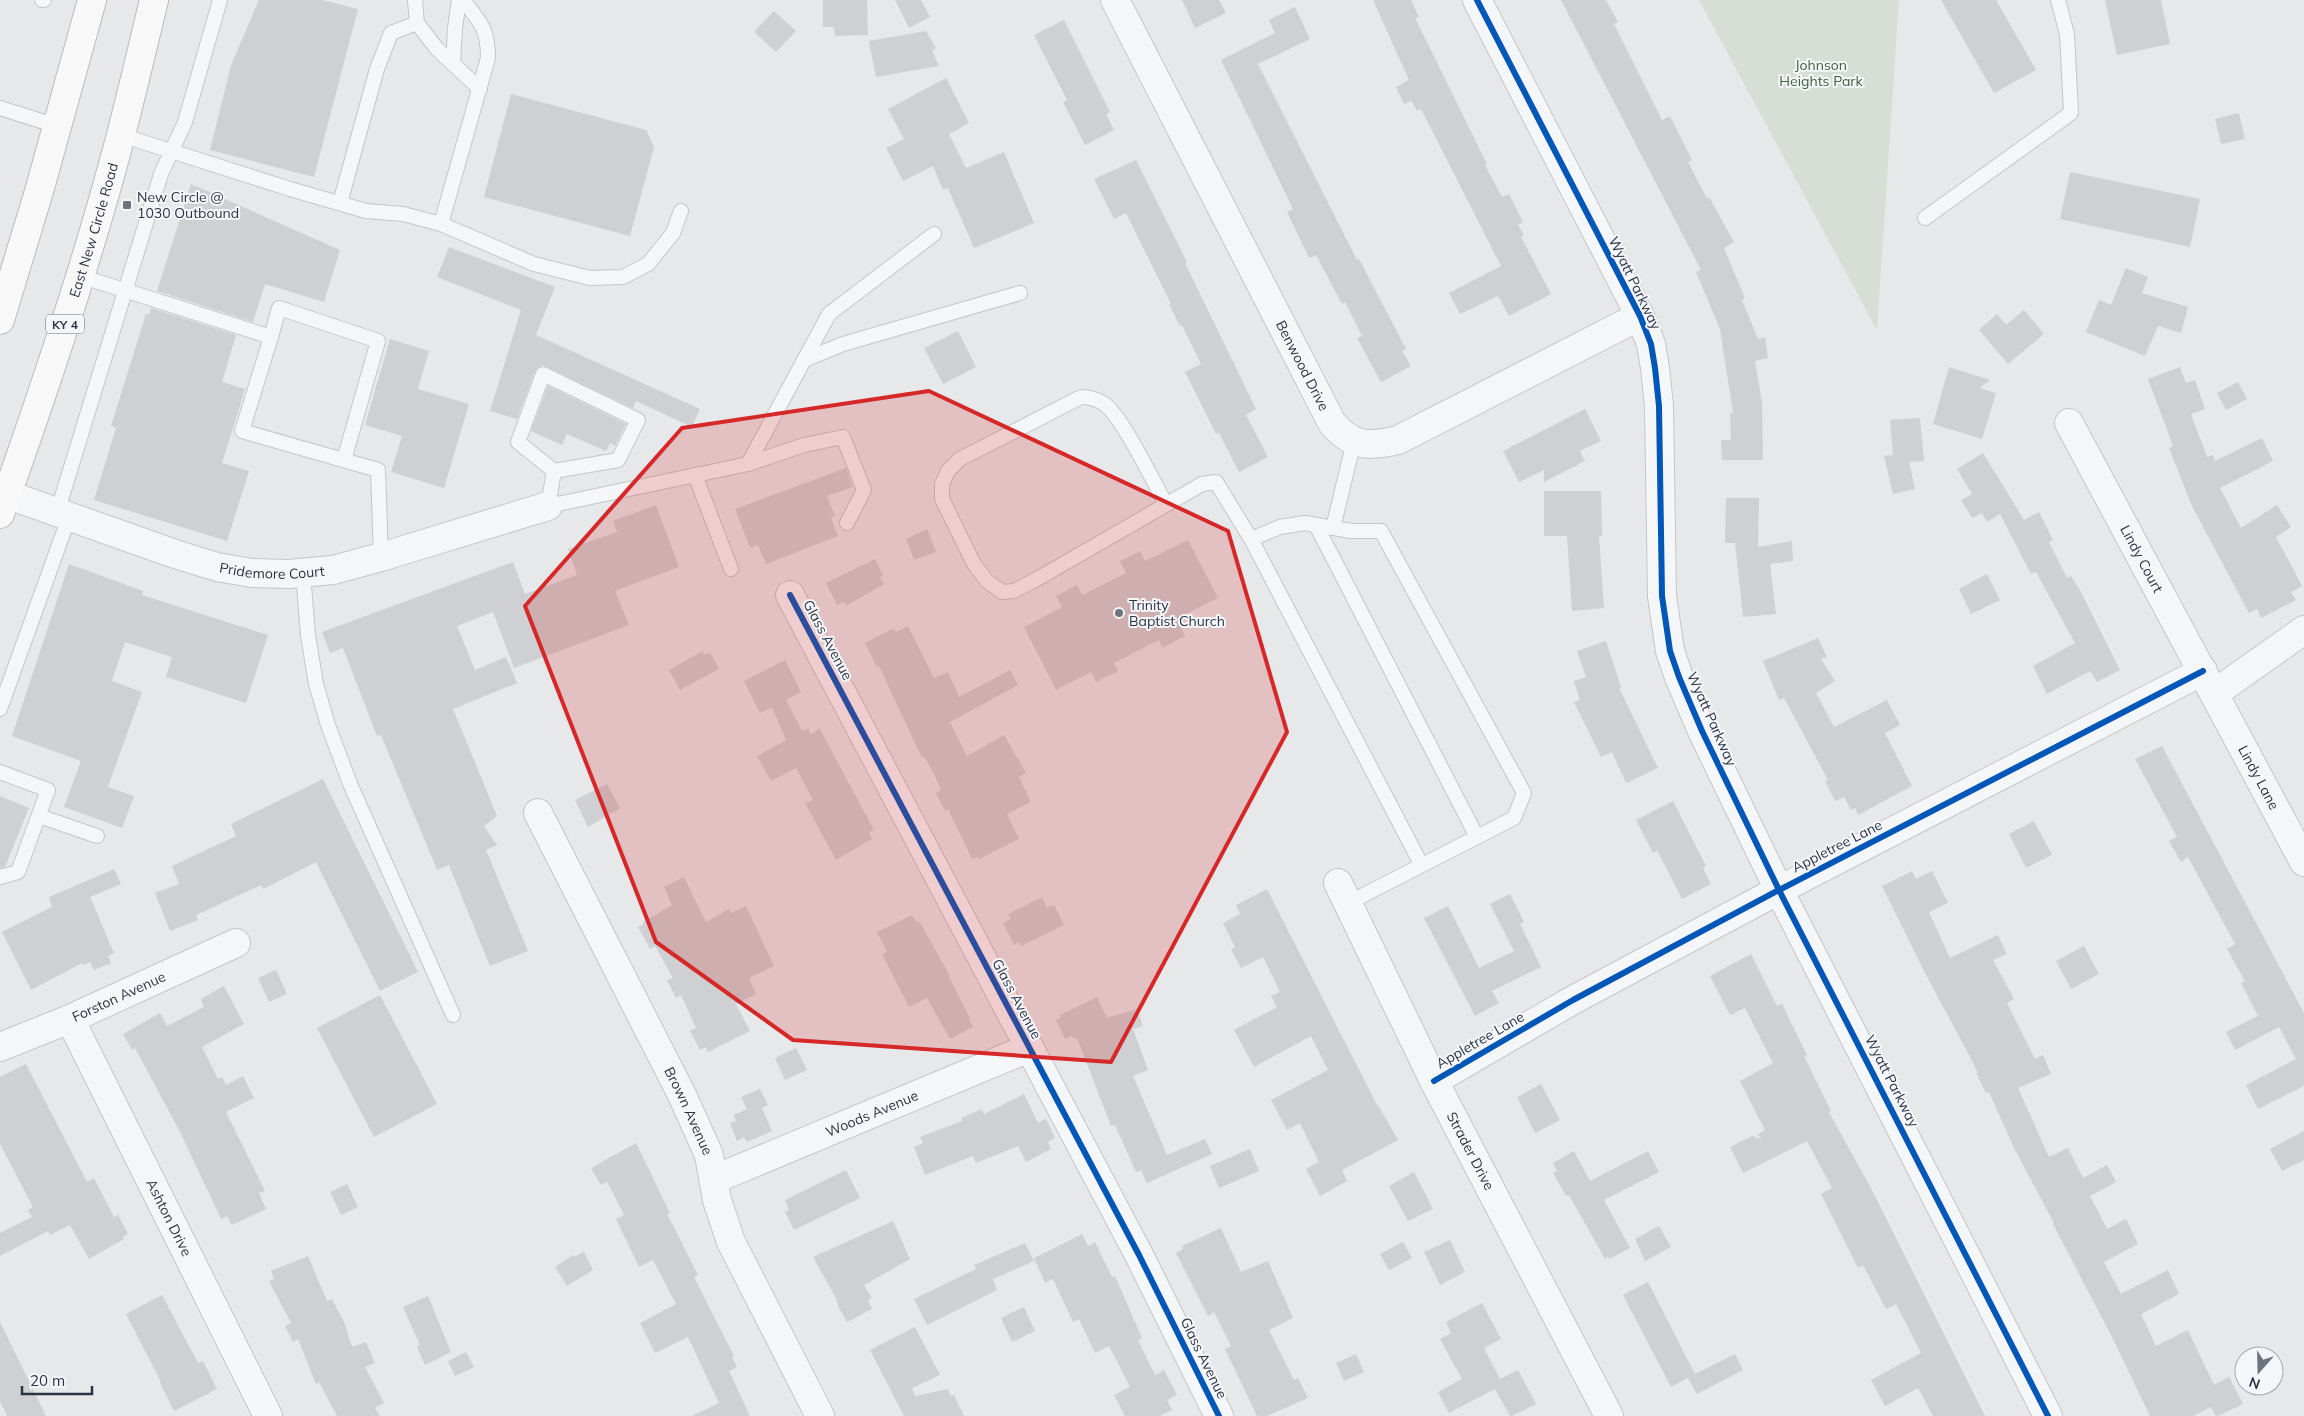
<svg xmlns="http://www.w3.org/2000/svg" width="2304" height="1416" font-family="Mulish,sans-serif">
	<rect width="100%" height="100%" fill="#e6e8ea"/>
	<!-- green -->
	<path fill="#d6ded6" d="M1699 0H1899L1877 330Z"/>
	<!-- building -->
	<g fill="#ced0d3">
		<path d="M259 0H322L358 9 314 177 210 150 231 65Z"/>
		<path d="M823 0H867L868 35 835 36 834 27H823Z"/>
		<path d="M895 0H921L930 17 909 28Z"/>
		<path d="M1182 0H1219L1226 13 1195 28Z"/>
		<path d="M1373 0H1411L1419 17 1415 18 1487 164 1485 165 1502 197 1509 194 1523 222 1518 225 1524 235 1521 237 1551 294 1509 316 1498 296 1460 314 1449 293 1501 266 1421 109 1417 111 1411 101 1404 104 1396 87 1409 80Z"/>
		<path d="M1561 0H1606L1618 22 1614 24 1662 120 1670 116 1692 160 1688 162 1707 199 1709 197 1734 242 1724 248 1745 298 1742 300 1758 339 1765 337 1768 358 1755 361 1762 402 1763 460H1722L1721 440H1731L1730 413H1733L1720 329 1696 272 1701 270Z"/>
		<path d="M1941 0H1996L2036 70 1994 93Z"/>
		<path d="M2105 0H2161L2170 44 2117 55Z"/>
		<path d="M1295 7 1310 39 1258 64 1357 260 1359 259 1406 349 1402 351 1411 366 1381 382 1357 338 1362 336 1345 302 1342 304 1316 255 1309 258 1287 212 1293 209 1221 60 1275 33 1269 20Z"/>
		<path d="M774 11 796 31 776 52 754 32Z"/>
		<path d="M1064 20 1110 112 1106 114 1114 130 1085 145 1063 102 1067 100 1034 35Z"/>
		<path d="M926 31 936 48 932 51 939 66 876 77 869 41Z"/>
		<path d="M946 78 969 123 949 134 966 168 1004 152 1034 223 974 248 948 188 943 190 933 166 903 181 886 148 904 139 888 109Z"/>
		<path d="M511 94 646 130 654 147 630 236 484 197Z"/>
		<path d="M2239 113 2245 139 2221 144 2215 119Z"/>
		<path d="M1136 160 1187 262 1185 263 1256 409 1246 415 1268 457 1239 472 1219 433 1216 434 1185 372 1201 364 1182 325 1180 326 1169 304H1171L1126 213 1114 219 1094 179Z"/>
		<path d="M2070 172 2200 199 2190 247 2060 219Z"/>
		<path d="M191 184 340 250 324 302 265 284 253 322 157 291Z"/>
		<path d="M449 247 555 287 536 335 700 409 692 427 636 401 633 408 543 365 535 371 517 419 490 411 521 310 437 277Z"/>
		<path d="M2126 268 2148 277 2142 293 2188 307 2181 333 2158 326 2145 356 2086 332 2099 300 2111 305Z"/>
		<path d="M151 308 236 335 222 382 245 389 222 463 249 471 227 541 94 500 116 428 111 426 146 314 149 315Z"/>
		<path d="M2024 310 2044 334 2008 364 1979 330 1997 314 2006 325Z"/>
		<path d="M958 331 976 367 943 384 924 348Z"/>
		<path d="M390 339 429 351 418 389 469 404 444 488 391 472 402 436 365 425Z"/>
		<path d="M1949 367 1990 380 1980 388 1996 393 1982 439 1933 424Z"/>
		<path d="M2180 367 2186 383 2195 380 2205 409 2191 414 2207 457 2213 455 2215 461 2262 438 2273 461 2220 488 2241 528 2277 505 2291 527 2276 537 2302 586 2291 592 2296 600 2261 618 2257 609 2249 613 2192 506 2169 448 2173 446 2148 379Z"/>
		<path d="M2238 382 2247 399 2226 410 2217 393Z"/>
		<path d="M548 386 626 424 615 446 610 443 606 451 567 434 562 445 531 431Z"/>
		<path d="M1585 409 1601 441 1580 451 1585 461 1544 482V470L1519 482 1503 451Z"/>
		<path d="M1920 418 1924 461 1909 462 1915 489 1893 494 1884 456 1893 455 1890 420Z"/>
		<path d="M1983 453 2024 520 2039 512 2053 540 2049 542 2067 578 2071 576 2081 592 2120 670 2097 682 2090 671 2047 694 2033 666 2075 643 2036 572 2031 574 2000 514 1987 522 1982 513 1972 518 1961 500 1972 494 1957 469Z"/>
		<path d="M846 468 853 487 827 496 835 516 831 518 838 536 766 564 758 545 750 548 735 509Z"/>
		<path d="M1544 491H1601L1602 536H1599L1604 608 1572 611 1567 536H1544Z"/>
		<path d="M1726 498H1759L1758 547 1792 541 1793 561 1770 564 1776 614 1743 617 1735 543H1725Z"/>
		<path d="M656 505 679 567 615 591 629 625 514 668 493 612 457 626 475 670 506 657 517 683 453 709 497 816 484 826 497 845 486 850 528 951 490 966 449 865 437 870 381 735 377 736 343 648 330 653 322 632 513 562 525 594 577 575 568 549 617 532 613 521Z"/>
		<path d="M927 529 936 552 914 560 906 539Z"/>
		<path d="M1188 540 1218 598 1176 619 1185 636 1162 648 1159 640 1114 663 1118 671 1096 682 1091 672 1056 690 1024 627 1062 607 1056 596 1077 585 1082 595 1126 573 1120 561 1140 551 1145 561Z"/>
		<path d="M875 559 883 576 880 577 884 584 846 606 844 602 837 605 826 583Z"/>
		<path d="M69 564 143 591 142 595 268 635 246 703 166 677 172 657 125 642 112 681 142 692 108 787 134 796 122 828 64 807 81 761 12 736Z"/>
		<path d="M1987 574 2000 600 1971 614 1959 589Z"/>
		<path d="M908 626 934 678 948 672 959 697 1010 670 1018 685 950 722 967 756 1004 735 1026 773 1019 777 1031 802 1007 814 1019 839 979 859 978 857 972 859 948 809 945 811 936 793 941 790 934 774 924 756 922 758 879 666 877 667 865 643 894 628 896 632Z"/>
		<path d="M1818 638 1827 657 1821 659 1835 681 1816 693 1834 727 1887 700 1900 725 1885 733 1912 786 1858 815 1855 808 1851 810 1844 797 1835 801 1825 781 1828 780 1784 698 1779 700 1763 661Z"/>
		<path d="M1606 641 1621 687 1619 688 1658 768 1626 783 1612 752 1601 757 1574 702 1580 700 1574 681 1586 677 1577 651Z"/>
		<path d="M702 651 705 655 710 652 719 669 680 690 669 670Z"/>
		<path d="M785 660 801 692 786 700 802 731 808 728 811 734 820 729 874 830 869 833 872 839 836 860 805 803 813 800 796 768 771 781 757 756 786 740 772 707 760 713 744 681Z"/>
		<path d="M2162 746 2304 1013V1086L2258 1109 2246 1085 2296 1059 2279 1027 2235 1050 2226 1032 2258 1016 2241 983 2245 981 2227 949 2235 944 2188 857 2181 862 2169 841 2177 837 2135 759Z"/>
		<path d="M323 779 418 972 380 991 316 862 263 889 261 885 196 915 198 920 170 931 155 893 179 884 172 866 236 836 231 824Z"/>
		<path d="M607 784 620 808 588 827 575 800Z"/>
		<path d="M0 796 29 808 5 867 0 868Z"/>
		<path d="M1673 801 1706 866 1703 868 1711 884 1682 899 1657 850 1653 853 1636 820Z"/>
		<path d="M2034 821 2052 855 2026 868 2009 834Z"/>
		<path d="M114 869 121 884 90 897 114 953 108 956 111 963 94 970 90 962 83 965 82 963 31 990 2 932 52 907 49 897Z"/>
		<path d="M1912 871 1916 879 1932 871 1948 903 1929 912 1950 958 1998 935 2007 954 1993 960 2014 999 2007 1003 2035 1059 2043 1055 2051 1074 2018 1088 2049 1157 2068 1148 2083 1178 2107 1165 2116 1182 2090 1196 2107 1229 2126 1219 2138 1244 2104 1262 2121 1294 2168 1270 2179 1294 2141 1314 2156 1346 2188 1330 2214 1385 2229 1377 2243 1404 2218 1416H2216L2211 1407 2193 1416H2150L2113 1339 2053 1224 2054 1223 2014 1148 1989 1092 1986 1093 1976 1073H1978L1969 1055 1925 973 1882 886Z"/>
		<path d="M684 877 706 922 729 909 731 913 746 906 774 966 749 978 756 994 736 1004 750 1031 708 1052 706 1047 700 1050 690 1031 696 1028 681 995 676 998 667 980 673 978 655 946 650 949 638 927 644 924 643 922 672 905 664 887Z"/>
		<path d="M1267 889 1377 1105H1378L1398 1140 1342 1170 1347 1181 1320 1196 1306 1169 1319 1162 1300 1123 1287 1130 1271 1100 1328 1070 1311 1036 1254 1067 1234 1030 1277 1007 1271 996 1280 992 1263 957 1241 968 1231 950 1235 947 1223 923 1240 914 1236 905Z"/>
		<path d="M1510 894 1524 922 1520 924 1541 967 1492 991 1499 1003 1475 1016 1424 918 1448 906 1479 968 1514 951 1490 904Z"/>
		<path d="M1042 897 1047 908 1054 905 1064 925 1021 946 1019 942 1014 945 1003 923 1011 919 1008 914Z"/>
		<path d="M912 915 916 922 919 921 949 974 948 975 970 1018 969 1019 973 1027 950 1039 927 998 909 1007 882 954 887 952 877 932Z"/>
		<path d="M2084 946 2099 974 2071 989 2056 961Z"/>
		<path d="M1751 954 1777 1006 1782 1004 1807 1055 1804 1056 1831 1111 1829 1112 1874 1194 1985 1416H1933L1918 1388 1885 1406 1871 1380 1921 1353 1896 1304 1886 1309 1863 1265 1858 1268 1821 1194 1832 1188 1807 1141 1743 1173 1730 1147 1752 1136 1761 1139 1758 1134 1765 1130 1740 1081 1773 1063 1745 1008 1730 1015 1710 976Z"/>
		<path d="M276 970 287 994 269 1002 258 978Z"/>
		<path d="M224 986 244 1024 202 1047 218 1079 222 1077 226 1085 243 1076 254 1098 226 1112 265 1191 259 1193 266 1209 232 1225 227 1216 221 1219 180 1132 135 1048 132 1050 123 1034 160 1013 167 1026 204 1007 201 999Z"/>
		<path d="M380 995 437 1104 374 1137 317 1028Z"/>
		<path d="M1097 997 1107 1018 1137 1009 1143 1026 1133 1029 1148 1070 1133 1076 1167 1155 1205 1139 1212 1154 1147 1183 1141 1170 1136 1172 1115 1125 1111 1126 1077 1038 1074 1039 1072 1036 1065 1039 1056 1020 1061 1018 1060 1015Z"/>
		<path d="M796 1048 807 1070 785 1080 775 1058Z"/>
		<path d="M26 1064 87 1182 94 1178 114 1217 118 1215 128 1234 123 1237 124 1239 89 1259 70 1225 50 1235 48 1231 0 1256V1233L32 1217 28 1210 33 1207 0 1144V1077Z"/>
		<path d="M1541 1084 1560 1120 1535 1133 1517 1097Z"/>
		<path d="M760 1089 768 1105 762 1108 772 1131 747 1142 744 1137 737 1141 730 1123 736 1121 734 1115 747 1109 741 1097Z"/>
		<path d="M1024 1094 1038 1123 1046 1119 1055 1138 1048 1142 1051 1149 1026 1162 1018 1146 976 1163 973 1156 925 1175 914 1147 923 1143 920 1137 962 1121 961 1118 982 1109 984 1114Z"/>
		<path d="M2304 1131V1160L2282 1171 2270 1149Z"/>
		<path d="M636 1143 670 1213 667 1214 698 1275 694 1277 734 1356 732 1357 737 1367 729 1371 750 1416H692L719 1403 688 1337 655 1353 640 1323 676 1304 653 1260 639 1267 616 1219 624 1215 607 1182 601 1185 591 1168Z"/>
		<path d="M1250 1149 1259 1171 1219 1188 1210 1166Z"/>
		<path d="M1574 1151 1590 1181 1648 1151 1659 1172 1604 1200 1630 1248 1609 1259 1608 1257 1605 1259 1569 1195 1566 1196 1553 1173 1557 1171 1553 1163Z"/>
		<path d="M846 1170 860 1198 794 1230 785 1212 789 1210 785 1200Z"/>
		<path d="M1414 1172 1433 1209 1408 1221 1389 1186Z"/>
		<path d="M347 1184 358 1207 341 1215 330 1192Z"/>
		<path d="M893 1221 910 1259 864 1285 872 1298 868 1300 872 1309 847 1322 838 1306 836 1298 813 1257Z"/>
		<path d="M1659 1226 1671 1247 1645 1261 1635 1239Z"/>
		<path d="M1221 1228 1241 1272 1268 1261 1293 1318 1269 1330 1294 1380 1298 1378 1308 1398 1267 1416H1257L1225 1349 1231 1346 1214 1312 1208 1316 1176 1253 1183 1249 1182 1246Z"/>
		<path d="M1082 1234 1088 1246 1095 1242 1112 1277 1115 1276 1142 1338 1138 1340 1155 1375 1164 1370 1177 1395 1167 1400 1172 1410 1160 1416H1125L1114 1395 1130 1387 1109 1346 1095 1353 1079 1319 1073 1322 1053 1279 1045 1283 1034 1258Z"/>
		<path d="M1450 1240 1465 1272 1440 1285 1424 1252Z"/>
		<path d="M1403 1242 1412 1258 1389 1270 1380 1254Z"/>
		<path d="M1025 1243 1034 1261 993 1279 997 1290 927 1325 914 1299 976 1269 974 1265Z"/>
		<path d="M584 1252 593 1270 567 1286 555 1267 573 1255 574 1257Z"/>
		<path d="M308 1256 327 1301 332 1299 344 1322 352 1347 366 1342 375 1363 365 1367 384 1403 375 1408 380 1416H337L319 1382 316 1384 298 1339 293 1342 285 1326 291 1323 269 1281 274 1279 271 1271Z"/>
		<path d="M1648 1282 1695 1374 1735 1354 1743 1370 1697 1394 1688 1378 1671 1387 1623 1295Z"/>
		<path d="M162 1295 198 1363 203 1361 217 1389 174 1411 160 1383 161 1382 126 1314Z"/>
		<path d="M428 1296 451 1352 425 1365 417 1347 420 1345 403 1307Z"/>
		<path d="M1482 1303 1501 1339 1484 1348 1500 1379 1518 1370 1536 1404 1512 1416H1510L1495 1389 1449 1413 1438 1392 1462 1379 1440 1339 1451 1333 1446 1322Z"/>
		<path d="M1024 1307 1035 1331 1012 1342 1001 1318Z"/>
		<path d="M0 1322 46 1416H7L0 1401Z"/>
		<path d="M915 1327 940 1375 912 1388 915 1396 948 1389 951 1396 954 1395 964 1416H904L870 1350Z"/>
		<path d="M466 1352 474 1367 455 1376 448 1361Z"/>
		<path d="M1356 1354 1364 1372 1344 1381 1336 1363Z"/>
	</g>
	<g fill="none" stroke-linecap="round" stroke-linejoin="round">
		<defs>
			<g id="lane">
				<path d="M42 0H44"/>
				<path d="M415 0 417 23 437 49 480 89"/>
				<path d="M453 64 455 28 459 0"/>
				<path d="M0 108 57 126"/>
				<path d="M121 135 290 189 366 211 403 214 441 224 534 264 590 278 623 277 648 264 673 233 681 211"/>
				<path d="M340 203 377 69 391 33 417 23"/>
				<path d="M1925 218 2071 113 2067 34 2058 0"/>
				<path d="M441 224 488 58C488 28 480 22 463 0"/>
				<path d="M80 276 271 337 242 431 378 470 381 557"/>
				<path d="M271 337 279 308 378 341 344 460"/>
				<path d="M804 360 843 344 1020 293"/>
				<path d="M748 464 829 314 934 234"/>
				<path d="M554 471 518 442 543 374 638 420 618 460 554 471 548 506 748 464 804 445 843 437 864 490 847 523"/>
				<path d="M695 475 731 569"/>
				<path d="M1166 504C1153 482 1122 415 1103 403 1096 399 1089 397 1081 397L960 459 948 471 942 484V499L974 564 987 581 1002 592 1014 591 1037 579 1202 484 1216 482 1251 539 1421 864"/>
				<path d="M57 513 161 174 185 122 220 0"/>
				<path d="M1316 525 1477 837"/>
				<path d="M1333 528 1354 441"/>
				<path d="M1251 539 1280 527 1305 523 1351 531H1381L1524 793 1514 818 1348 903"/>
				<path d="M303 573 308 635 316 684 328 725 351 786 453 1015"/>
				<path d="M0 709 69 517"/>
				<path d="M0 772 48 790 18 872 0 877"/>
				<path d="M39 816 97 836"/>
			</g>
			<g id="street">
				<path id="s1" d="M1115 0 1332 423C1352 447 1369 447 1398 440L1640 316"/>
				<path d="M1477 0 1640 316 1651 344 1655 368 1659 406 1662 596 1670 651 1679 677 1702 731 1779 890 2048 1416"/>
				<path id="s2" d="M2069 423 2304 862"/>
				<path id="s3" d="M0 492 175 554 217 567 252 573 289 574 333 570 381 557 548 506"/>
				<path d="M790 595 1139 1255 1219 1416"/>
				<path d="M2215 693 2304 630"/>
				<path id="s4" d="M538 813 682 1095 709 1155 717 1200 731 1242 820 1416"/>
				<path id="s5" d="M1338 883 1434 1081 1609 1416"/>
				<path id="s6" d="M70 1019 268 1416"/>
				<path id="s7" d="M0 1047 70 1019 236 943"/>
				<path d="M1434 1081 1573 1000 1779 890 2203 671"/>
				<path id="s8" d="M715 1179 1029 1048"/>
			</g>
			<g id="highway">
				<path d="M0 320 40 188 92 0"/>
				<path id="s9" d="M0 514C43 394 84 273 117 150 130 101 142 50 154 0"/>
			</g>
		</defs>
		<!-- lane casing -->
		<use href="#lane" stroke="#c4c6c8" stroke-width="16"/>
		<!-- street casing -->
		<use href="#street" stroke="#c4c6c8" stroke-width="30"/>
		<!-- highway casing -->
		<use href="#highway" stroke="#b8bbbf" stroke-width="30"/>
		<!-- lane -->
		<use href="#lane" stroke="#f5f6f7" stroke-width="14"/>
		<!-- street -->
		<use href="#street" stroke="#f5f6f7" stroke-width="28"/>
		<!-- highway -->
		<use href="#highway" stroke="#f8f8f8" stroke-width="28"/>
		<defs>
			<g id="cycleway">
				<path d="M1477 0 1640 316 1651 344 1655 368 1659 406 1662 596 1670 651 1679 677 1702 731 1779 890 2048 1416"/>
				<path d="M790 595 1139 1255 1219 1416"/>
				<path d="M1434 1081 1573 1000 1779 890 2203 671"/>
			</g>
		</defs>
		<!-- cycleway casing -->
		<use href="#cycleway" stroke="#f4f6f9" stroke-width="9"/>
		<!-- cycleway -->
		<use href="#cycleway" stroke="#0057b8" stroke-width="6"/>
	</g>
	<!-- marked area -->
	<path fill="#d62828" fill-opacity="0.2" stroke="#d62828" stroke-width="4" stroke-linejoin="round" d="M929 391 1228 531 1287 732 1111 1062 793 1040 656 942 525 606 682 428Z"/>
	<!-- markers -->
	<g fill="#6c737f" stroke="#f4f6f9" stroke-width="2">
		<rect x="122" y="200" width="10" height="10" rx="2.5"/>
		<circle cx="1119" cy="613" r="5"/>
	</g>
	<g text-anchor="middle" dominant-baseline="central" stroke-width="4" stroke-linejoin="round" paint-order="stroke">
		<!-- shield labels -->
		<rect fill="#f4f6f9" stroke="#676e7b" stroke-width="1" x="46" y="314.5" width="38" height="19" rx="4"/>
		<g font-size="12" font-weight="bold" fill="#2b3445">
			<text x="65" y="324">KY 4</text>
		</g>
		<!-- park labels -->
		<g font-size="14" fill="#3f6138" stroke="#f4f6f9">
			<text x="1821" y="65">Johnson<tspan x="1821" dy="16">Heights Park</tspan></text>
		</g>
		<!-- poi labels -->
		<g font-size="14" fill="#2b3445" stroke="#f4f6f9" text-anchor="start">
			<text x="137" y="197">New Circle @<tspan x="137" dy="16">1030 Outbound</tspan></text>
			<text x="1129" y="605">Trinity<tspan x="1129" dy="16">Baptist Church</tspan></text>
		</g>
		<!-- street labels -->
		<g font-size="14" fill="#2b3445" stroke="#f4f6f9">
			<text stroke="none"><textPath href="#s9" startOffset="299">East New Circle Road</textPath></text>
			<text transform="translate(1635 283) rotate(64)">Wyatt Parkway</text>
			<text stroke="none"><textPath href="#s1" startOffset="411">Benwood Drive</textPath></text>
			<text stroke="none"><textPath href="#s2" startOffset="154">Lindy Court</textPath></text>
			<text stroke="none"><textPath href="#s3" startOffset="285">Pridemore Court</textPath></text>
			<text transform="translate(828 640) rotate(62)">Glass Avenue</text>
			<text transform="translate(1712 719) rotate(66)">Wyatt Parkway</text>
			<text stroke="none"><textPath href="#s2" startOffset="402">Lindy Lane</textPath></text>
			<text transform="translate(1837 846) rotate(-27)">Appletree Lane</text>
			<text stroke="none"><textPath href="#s7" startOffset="129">Forston Avenue</textPath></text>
			<text transform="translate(1017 999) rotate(62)">Glass Avenue</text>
			<text transform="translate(1480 1040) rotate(-30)">Appletree Lane</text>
			<text transform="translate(1892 1081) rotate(63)">Wyatt Parkway</text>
			<text stroke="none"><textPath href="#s4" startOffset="334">Brown Avenue</textPath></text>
			<text stroke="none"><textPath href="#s8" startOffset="170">Woods Avenue</textPath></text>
			<text stroke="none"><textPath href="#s5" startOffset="299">Strader Drive</textPath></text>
			<text stroke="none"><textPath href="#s6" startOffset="222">Ashton Drive</textPath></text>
			<text transform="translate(1204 1358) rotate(64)">Glass Avenue</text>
		</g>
	</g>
	<!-- north arrow -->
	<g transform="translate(2259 1371) rotate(200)"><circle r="24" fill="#f4f6f9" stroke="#a4a8b1"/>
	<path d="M0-4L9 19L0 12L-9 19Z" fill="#6c737f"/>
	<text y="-8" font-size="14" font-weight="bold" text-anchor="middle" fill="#2b3445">N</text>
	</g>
	<!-- scale -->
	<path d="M22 1386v8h70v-8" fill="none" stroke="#2b3445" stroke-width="2.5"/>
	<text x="30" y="1386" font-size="15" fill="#2b3445" stroke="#f4f6f9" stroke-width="4" paint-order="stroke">20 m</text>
</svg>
